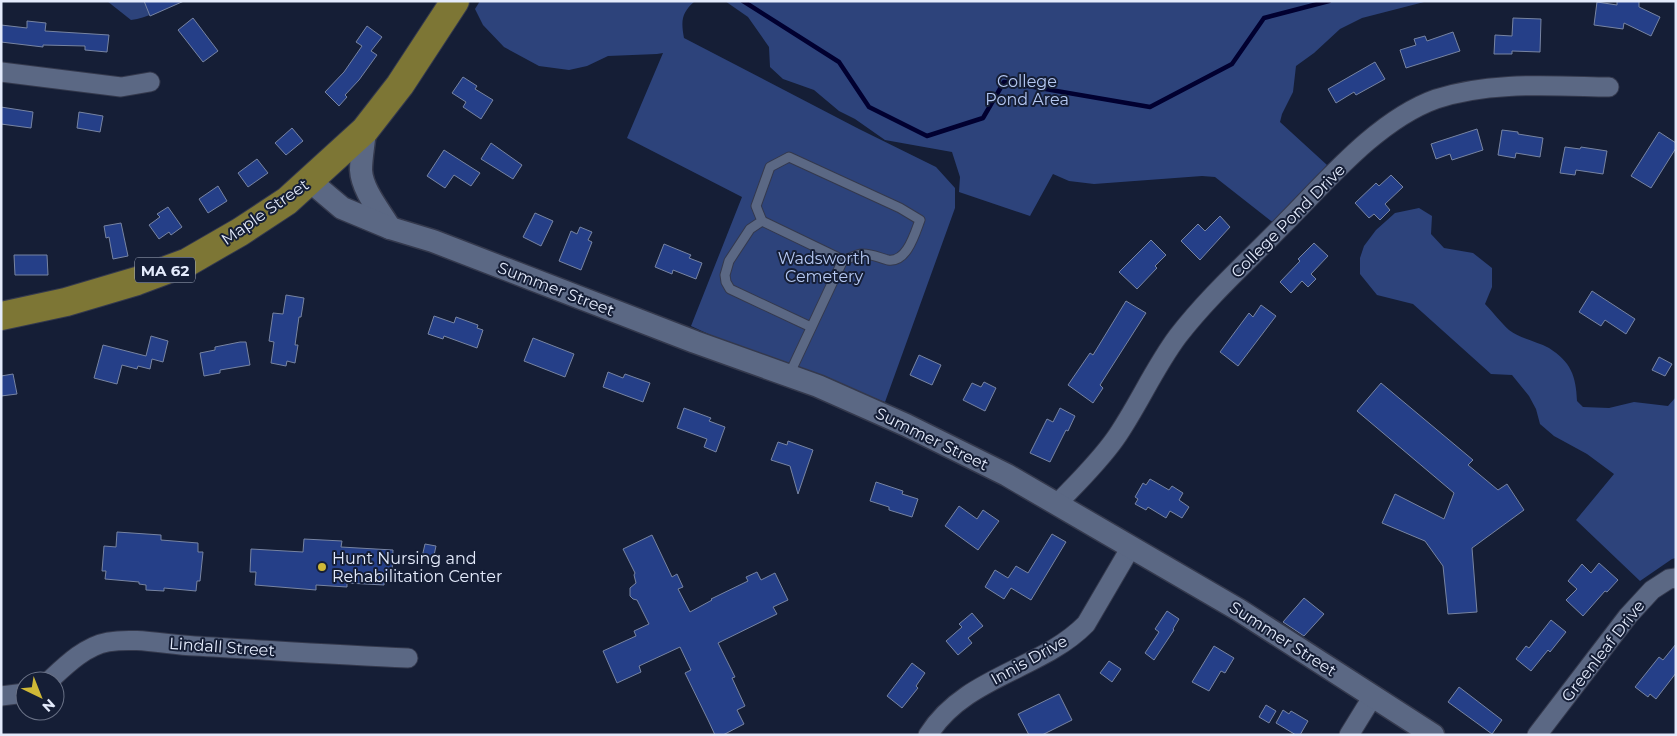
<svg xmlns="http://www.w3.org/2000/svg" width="1677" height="736" font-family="Montserrat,sans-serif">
	<rect width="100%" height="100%" fill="#151e36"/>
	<!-- green -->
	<g fill="#2d437b">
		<path d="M107 1H171C158 11 148 18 131 20Z"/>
		<path d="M480 1H695C681 13 681 21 684 38L859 129 936 167 955 188V208L885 402 741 349 691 326 742 197 627 138 663 53 657 54 608 56 587 66 569 70 539 66 504 47 483 25 475 9Z"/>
		<path d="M725 1H1428L1362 18 1340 29 1314 53 1296 66 1293 92 1282 114 1280 122 1327 165 1275 224 1215 177 1202 176 1094 184 1069 181 1053 174 1030 216 959 192 960 177 952 152 885 140 855 119 839 111 814 90 783 79 770 67 769 47 748 17Z"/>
		<path d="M1419 208 1432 216 1431 234 1444 248 1473 253 1492 268V287L1485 304C1493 312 1501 323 1509 330 1521 339 1536 341 1549 348 1571 362 1576 376 1577 401L1583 407 1609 408 1634 402 1668 406 1676 397V558L1672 559 1640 581 1576 520 1614 474 1587 454 1554 436 1540 424 1536 409 1529 396 1512 375 1491 374 1413 304 1377 295 1360 274V258L1364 246 1376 230 1395 213Z"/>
	</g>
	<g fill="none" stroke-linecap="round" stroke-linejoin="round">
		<!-- stream -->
		<path stroke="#010030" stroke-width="4.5" d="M743 1 839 62 869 107 927 136 983 118 1004 82 1150 107 1232 64 1264 18 1329 1"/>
	</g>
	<!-- building -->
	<g fill="#253f88" stroke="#7784a2">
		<path d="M144 1H184L150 16Z"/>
		<path d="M1617 1H1639V7L1660 17 1651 36 1624 23 1623 29 1594 25 1597 2 1617 5Z"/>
		<path d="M193 18 218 51 203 62 178 30Z"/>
		<path d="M1513 18 1541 19 1540 52 1512 51V54H1494L1495 35 1512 36Z"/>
		<path d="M27 21 46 23 45 31 109 35 107 52 85 50V46L43 45V47L1 42V25L27 28Z"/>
		<path d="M367 26 382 37 371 51 377 55 359 80 345 95 347 97 339 106 325 92 344 72 362 46 356 42Z"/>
		<path d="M1453 32 1460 51 1406 68 1400 50 1416 45 1414 39 1425 36 1427 41Z"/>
		<path d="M1375 62 1385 79 1356 95 1354 92 1336 103 1328 89Z"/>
		<path d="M463 77 477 86 475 89 493 100 481 119 463 107 466 102 452 93Z"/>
		<path d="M1 107 33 112 31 128 1 124Z"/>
		<path d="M79 112 103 116 100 132 77 128Z"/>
		<path d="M292 128 303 141 286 155 275 143Z"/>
		<path d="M1477 129 1483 150 1452 160 1450 154 1436 159 1431 144Z"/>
		<path d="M1502 130 1518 132V134L1543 138 1540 157 1516 153 1515 158 1498 155Z"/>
		<path d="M1659 132 1676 143V148L1651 188 1631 176Z"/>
		<path d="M491 143 522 165 513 179 481 159Z"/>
		<path d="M1565 147 1580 149 1581 147 1607 151 1603 174 1576 170 1575 175 1560 173Z"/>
		<path d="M444 150 480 173 471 186 454 175 445 188 427 176Z"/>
		<path d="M257 159 268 173 248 187 238 173Z"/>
		<path d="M1391 175 1403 187 1385 204 1390 210 1380 220 1374 214 1369 218 1355 203 1376 183 1379 186Z"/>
		<path d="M218 186 227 201 208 213 199 199Z"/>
		<path d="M168 207 182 227 171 235 169 232 159 239 149 225 160 217 157 214Z"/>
		<path d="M535 213 553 221 541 246 523 237Z"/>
		<path d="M1220 216 1230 227 1200 260 1181 241 1198 224 1205 231Z"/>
		<path d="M121 223 128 256 113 259 109 237 106 238 104 226Z"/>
		<path d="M580 227 592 232 588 240 592 242 581 270 559 261 571 231 577 234Z"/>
		<path d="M1151 240 1166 255 1155 266 1157 268 1137 289 1119 272Z"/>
		<path d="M1314 243 1328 256 1311 274 1316 279 1308 287 1302 281 1291 293 1280 282 1300 261 1298 259Z"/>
		<path d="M664 244 691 255 689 258 702 263 696 279 673 270 672 274 655 267Z"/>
		<path d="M14 255H47L48 275H15Z"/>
		<path d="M1592 291 1635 319 1626 334 1605 320 1601 326 1579 312Z"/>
		<path d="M286 295 304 298 301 317H299L295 345H298L295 363 287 361 286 366 271 363 274 342 269 341 273 313 283 314Z"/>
		<path d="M1126 301 1146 313 1100 385 1103 388 1093 403 1068 385 1090 353 1093 355Z"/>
		<path d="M1261 305 1276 316 1238 366 1220 352 1249 313 1253 317Z"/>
		<path d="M434 316 454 323 456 317 478 325 477 328 483 330 477 348 444 336 443 339 428 334Z"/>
		<path d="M151 336 168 341 163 362 152 359 150 369 138 366 137 369 122 365 117 384 94 378 103 345 146 356Z"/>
		<path d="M533 338 574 354 565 377 524 361Z"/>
		<path d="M240 342H246L250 365 220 370V373L204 376 200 353 215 350V347Z"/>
		<path d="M919 355 941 365 932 385 910 375Z"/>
		<path d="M1659 357 1672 364 1665 376 1652 370Z"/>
		<path d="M608 372 623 378 625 374 650 383 643 402 603 387Z"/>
		<path d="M13 374 17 394 1 396V376Z"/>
		<path d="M984 382 996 388 985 411 963 400 972 383 981 387Z"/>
		<path d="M1381 383 1473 460 1468 465 1498 490 1507 484 1524 510 1472 548 1477 612 1448 614 1443 566 1425 541 1382 523 1395 494 1444 519 1454 493 1357 411Z"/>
		<path d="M684 408 711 418 709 421 725 427 716 452 704 447 707 439 677 428Z"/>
		<path d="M1060 408 1075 416 1068 431 1066 430 1050 462 1030 453 1047 419 1053 422Z"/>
		<path d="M788 441 813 450 798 494 790 466 771 460 778 442 787 445Z"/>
		<path d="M1150 479 1169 490 1172 486 1183 493 1179 500 1189 507 1182 518 1170 511 1166 518 1148 507 1146 510 1135 504 1138 499 1135 497 1143 483 1146 485Z"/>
		<path d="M876 482 903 491 902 494 918 499 912 517 889 510V507L870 501Z"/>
		<path d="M959 506 977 519 983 510 999 521 978 550 945 526Z"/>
		<path d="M117 532 161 535V540L198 543V552H203L200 581H197L196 591 164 588V591L146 590V585L139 584V582L105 579 106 571H102L104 546 116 547Z"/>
		<path d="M1052 534 1066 542 1031 600 1011 588 1004 599 985 587 995 570 1008 578 1016 566 1028 573Z"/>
		<path d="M652 535 672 577 677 574 683 587 678 589 690 612 712 600 711 599 748 581 746 577 757 572 761 580 775 573 788 600 773 607 777 614 718 643 735 677 732 678 745 706 737 710 744 724 723 735H715L709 722 685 673 691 670 680 647 639 666 641 672 617 683 603 651 636 636 634 631 649 624 637 600 633 599 630 596V588L636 583 634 575 635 573 623 549Z"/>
		<path d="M304 539 342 541 341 547 393 550 392 573 385 572 384 585 347 583V587L316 585V590L255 585 256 572H250L251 549 303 552Z"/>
		<path d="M425 544 436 546 433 560 422 557Z"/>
		<path d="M1599 563 1618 580 1607 592 1605 591 1583 616 1566 600 1577 589 1568 581 1582 564 1591 573Z"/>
		<path d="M1304 598 1324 614 1304 636 1283 622Z"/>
		<path d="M1167 611 1179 619 1173 629 1174 630 1154 660 1145 653 1159 632 1155 629Z"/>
		<path d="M972 613 983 626 968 638 972 643 958 655 946 641 962 627 959 624Z"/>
		<path d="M1551 620 1566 632 1550 652 1548 650 1531 671 1516 659 1526 646 1529 648Z"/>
		<path d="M1676 644V673L1656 699 1650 694 1648 697 1635 687 1659 657 1663 660Z"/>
		<path d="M1214 646 1234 658 1225 673 1221 671 1209 691 1192 682Z"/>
		<path d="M1109 661 1121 669 1112 682 1100 673Z"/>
		<path d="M912 663 925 673 916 686 918 688 902 708 887 696Z"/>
		<path d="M1459 687 1502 720 1492 734 1448 702Z"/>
		<path d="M1059 694 1072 720 1042 735H1029L1018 714Z"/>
		<path d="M1266 705 1276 711 1269 723 1259 717Z"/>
		<path d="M1283 710 1289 714 1291 711 1308 721 1300 735H1296L1276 723Z"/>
	</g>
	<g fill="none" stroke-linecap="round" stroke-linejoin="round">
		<defs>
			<g id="service">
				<path d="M762 221 843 260"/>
				<path d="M811 327 730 289 726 282 725 275 729 261 750 229 762 221 756 206 770 167 789 157 900 208 920 220C915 233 907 263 888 260 879 258 871 253 861 254 856 255 849 259 843 260"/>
				<path d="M789 375 843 260"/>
			</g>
			<g id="minor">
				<path d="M1 72 121 87 150 82"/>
				<path d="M1057 504C1077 483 1098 463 1115 439 1138 406 1154 368 1178 336 1209 296 1247 262 1282 226 1326 182 1377 120 1436 99 1490 81 1552 86 1609 87"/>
				<path d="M49 681C65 666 85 646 108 642 137 637 167 645 195 646 266 650 337 655 408 658"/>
				<path d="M1 696 25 693"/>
				<path d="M928 735C965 676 1041 670 1086 624L1131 547"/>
				<path d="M1349 735 1373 696"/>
				<path d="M1537 735 1628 616 1652 590 1669 579 1676 578"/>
			</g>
			<g id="tertiary">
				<path d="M365 130C364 143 361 157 361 170 362 190 380 211 390 228"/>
				<path d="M310 181 342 208 390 228 433 241 695 342 818 386 906 425 1007 475 1239 610 1433 735"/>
			</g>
			<path id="primary" d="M1 316 66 302 137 281 188 262 240 232 287 201 365 130 400 85 455 1"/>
		</defs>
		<!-- service casing -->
		<use href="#service" stroke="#34394d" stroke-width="11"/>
		<!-- minor casing -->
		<use href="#minor" stroke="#34394d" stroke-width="21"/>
		<!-- tertiary casing -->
		<use href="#tertiary" stroke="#34394d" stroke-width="25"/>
		<!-- primary casing -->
		<use href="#primary" stroke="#34394d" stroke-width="30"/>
		<!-- service -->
		<use href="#service" stroke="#5b6884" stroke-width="9"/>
		<!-- minor -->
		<use href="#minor" stroke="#5b6884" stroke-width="19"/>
		<!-- tertiary -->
		<use href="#tertiary" stroke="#5b6884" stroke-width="22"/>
		<!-- primary -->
		<use href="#primary" stroke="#7d7635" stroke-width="28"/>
	</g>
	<!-- markers -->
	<circle fill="#cfb837" stroke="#151e36" stroke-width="2" cx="322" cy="567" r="5"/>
	<g text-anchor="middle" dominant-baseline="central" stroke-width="4" stroke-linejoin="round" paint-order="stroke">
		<!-- shield labels -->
		<rect fill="#151e36" stroke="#a6aec1" stroke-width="1" x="135" y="257.5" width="60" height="25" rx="4"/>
		<g font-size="15" font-weight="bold" fill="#e4ebfc">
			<text x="165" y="270">MA 62</text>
		</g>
		<!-- park labels -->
		<g font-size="16" fill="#b5c8f2" stroke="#151e36">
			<text x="1027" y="81">College<tspan x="1027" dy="18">Pond Area</tspan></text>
			<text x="824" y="258">Wadsworth<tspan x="824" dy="18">Cemetery</tspan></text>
		</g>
		<!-- street labels -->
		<g font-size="16" fill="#e4ebfc" stroke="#151e36">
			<text transform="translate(265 212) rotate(-35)">Maple Street</text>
			<text transform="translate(1288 221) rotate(-45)">College Pond Drive</text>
			<text transform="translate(556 289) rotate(21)">Summer Street</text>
			<text transform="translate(932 439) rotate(26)">Summer Street</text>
			<text transform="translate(1283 639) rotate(33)">Summer Street</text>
			<text transform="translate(222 647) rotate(4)">Lindall Street</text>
			<text transform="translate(1603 651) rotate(-52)">Greenleaf Drive</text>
			<text transform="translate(1029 660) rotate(-29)">Innis Drive</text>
		</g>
		<!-- poi labels -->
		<g font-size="16" fill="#e4ebfc" stroke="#151e36" text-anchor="start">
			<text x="332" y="558">Hunt Nursing and<tspan x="332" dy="18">Rehabilitation Center</tspan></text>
		</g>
	</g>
	<!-- border -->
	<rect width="1677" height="736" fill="none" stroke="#e4ebfc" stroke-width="5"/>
	<!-- north arrow -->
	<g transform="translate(40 696) rotate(137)"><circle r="24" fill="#151e36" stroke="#687085"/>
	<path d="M0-4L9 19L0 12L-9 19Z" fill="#cfb837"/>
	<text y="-8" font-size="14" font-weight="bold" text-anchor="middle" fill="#e4ebfc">N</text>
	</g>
</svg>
